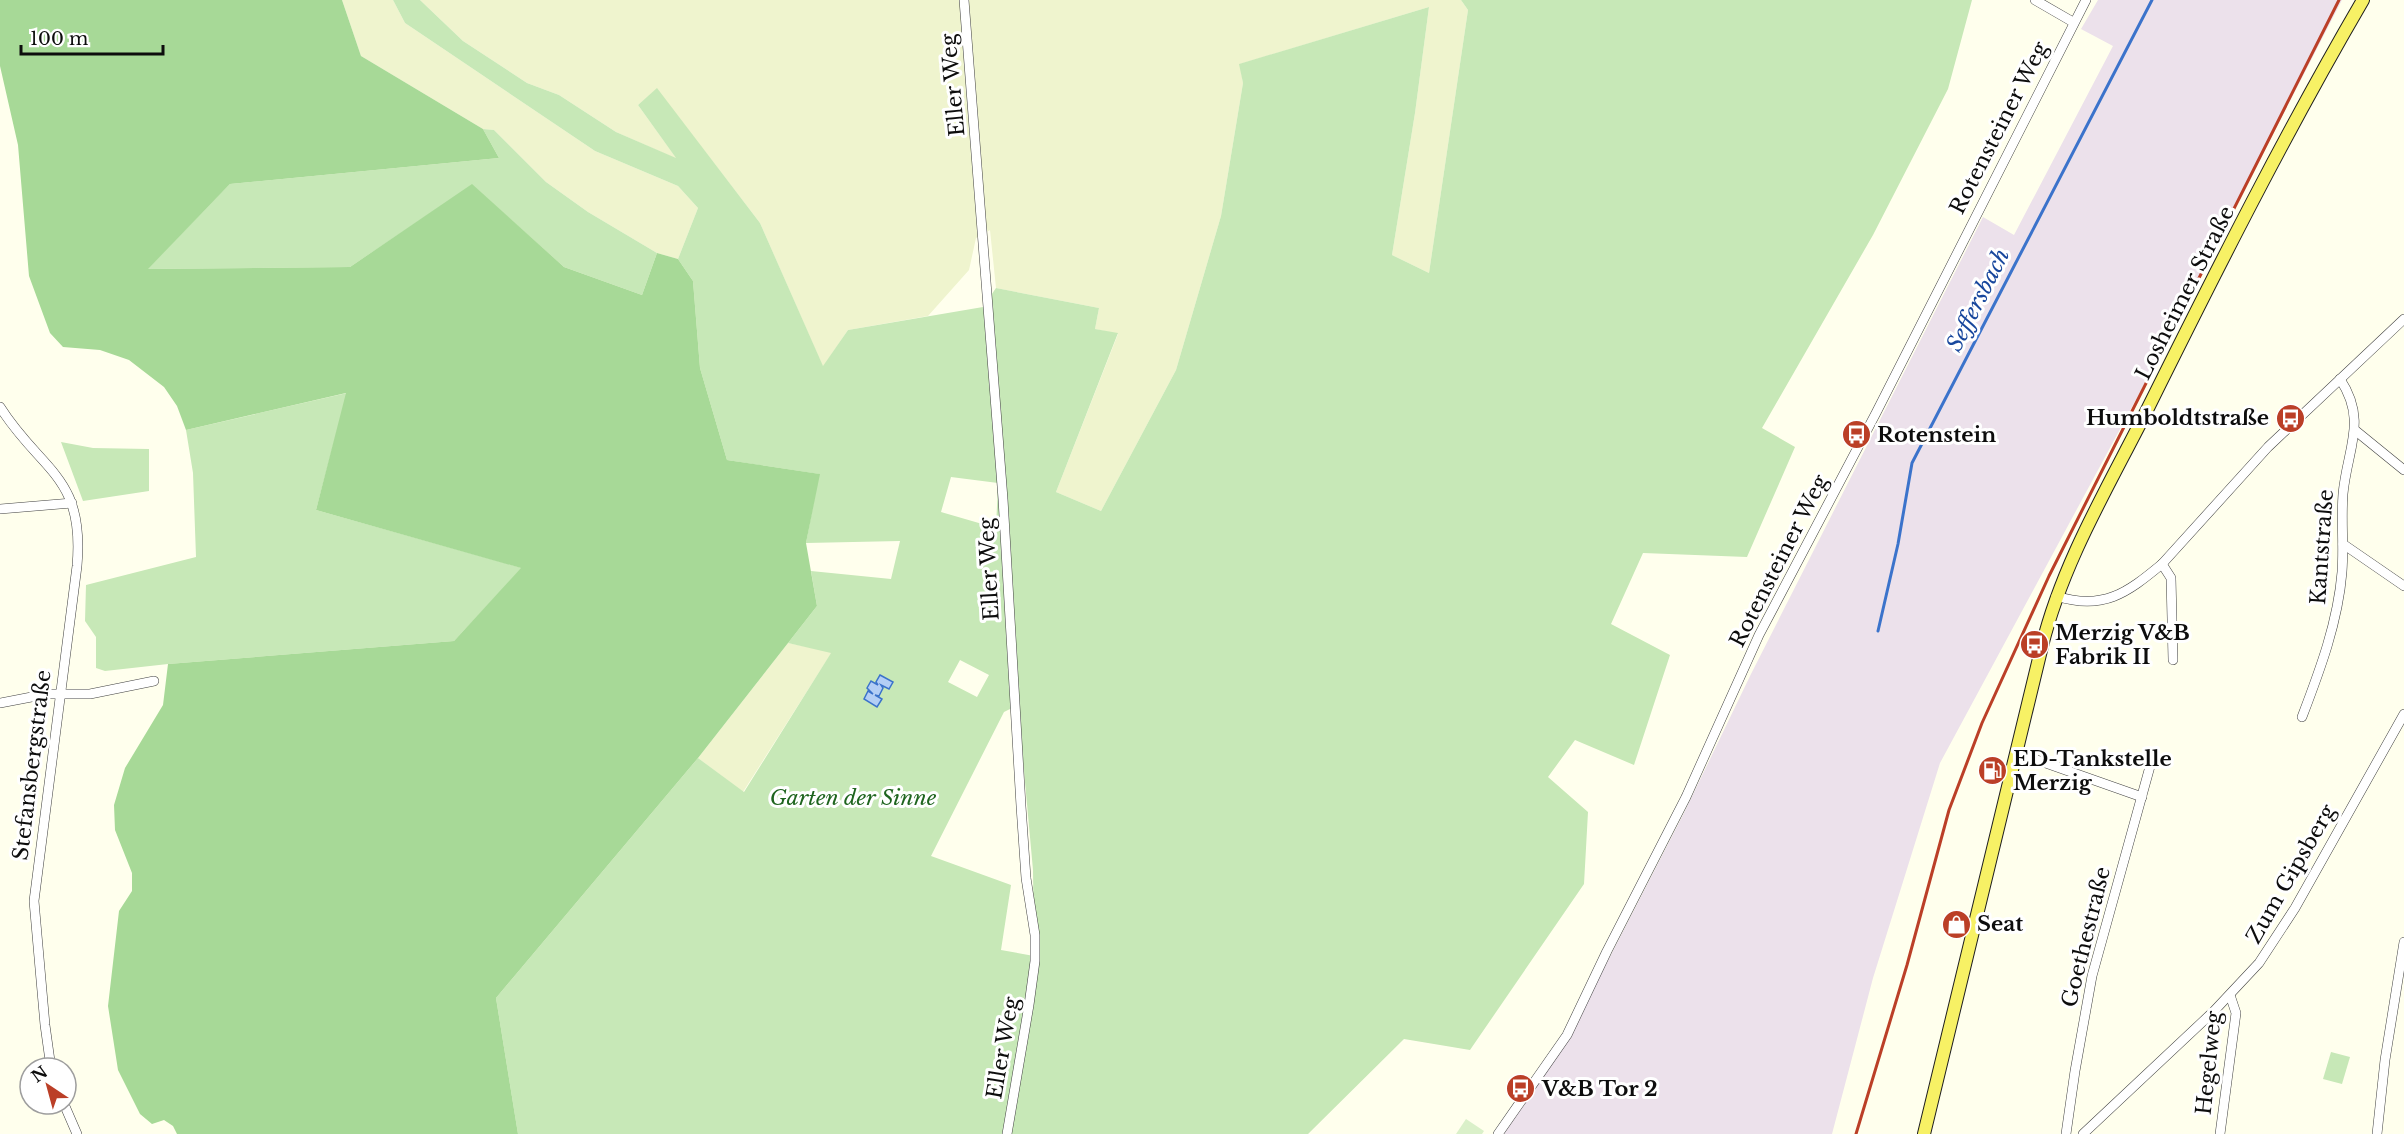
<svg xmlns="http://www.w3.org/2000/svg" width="2404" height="1134" font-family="'Libre Baskerville',serif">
	<rect width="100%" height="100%" fill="#ffffed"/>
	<!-- industrial -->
	<path fill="#ece1eb" d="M2098 0H2342L2139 394 1940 763 1873 978 1832 1134H1504L1564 1046 1684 813 1751 674 1983 217 2014 235 2113 46 2081 29Z"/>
	<!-- farmland -->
	<g fill="#eff4ce">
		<path d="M342 0H393L405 23 595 151 678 186 698 208 678 259 657 253 588 212 546 182 494 130 483 129 361 56Z"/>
		<path d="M420 0H1461L1468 10 1429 273 1392 255 1415 113 1429 7 1240 64 1243 83 1221 216 1176 370 1101 511 1056 492 1118 334 1095 329 1099 308 996 288 990 230 976 238 969 270 928 316 848 330 823 367 760 223 657 89 638 105 677 159 616 132 559 95 527 83 463 41Z"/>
		<path d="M788 643 832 652 743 792 698 758Z"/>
	</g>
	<!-- green -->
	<g fill="#c7e8b7" fill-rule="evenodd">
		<path d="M393 0H420L463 41 527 83 559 95 616 132 676 158 638 105 657 88 760 223 823 366 848 330 983 307 996 288 1099 308 1095 329 1118 333 1056 492 1101 511 1176 370 1221 216 1243 83 1239 64 1429 7 1415 113 1392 255 1429 273 1468 10 1461 0H1972L1948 89 1873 235 1762 428 1795 447 1747 557 1643 553 1611 624 1670 655 1634 765 1575 740 1548 777 1588 812 1584 884 1470 1050 1404 1039 1308 1134H518L496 998 698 758 744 792 831 653 788 643 817 606 811 571 891 579 900 541 806 543 819 474 727 460 700 368 693 281 678 259 698 208 678 186 595 151 405 23ZM951 477 998 483 996 528 941 512ZM960 660 989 675 977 697 948 682ZM1018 705 1033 870 1034 956 1001 950 1011 885 931 856 1004 712Z"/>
		<path d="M483 129 494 130 546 182 588 212 657 253 642 295 564 267 472 185 350 267 147 269 230 184 499 158Z"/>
		<path d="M347 393 316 510 522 568 454 641 168 664 105 671 96 668V637L85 621 86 585 196 557 193 473 186 430Z"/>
		<path d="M61 442 93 448 149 449V491L83 501Z"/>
		<path d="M2331 1052 2350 1057 2342 1084 2323 1079Z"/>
	</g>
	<!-- forest -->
	<path fill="#a7d997" d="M0 0H342L361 56 483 129 499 158 230 184 148 269 350 267 472 184 564 267 642 295 657 253 678 259 693 281 700 368 727 460 820 474 806 543 817 606 698 758 496 998 518 1134H177L173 1126 164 1120 152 1124 140 1114 118 1070 108 1006 119 911 132 891V873L115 830 114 805 125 768 163 705 168 664 454 641 521 568 316 510 346 393 186 430 177 406 164 387 129 360 100 350 63 347 50 333 29 276 18 145 0 66Z"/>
	<!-- pitch -->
	<path fill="#daf0c9" d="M1466 1119 1484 1131 1482 1134H1456Z"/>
	<!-- water -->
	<path fill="#b3cef5" stroke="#3b73cb" stroke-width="1.5" d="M880 675 893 682 889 689 881 685 883 688 879 696 875 695 882 699 877 707 864 699 868 691 873 694 867 688 871 681 878 685 876 682Z"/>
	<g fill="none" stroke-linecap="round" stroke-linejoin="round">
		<!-- stream -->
		<path stroke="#3b73cb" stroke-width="3" d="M1878 631 1898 544 1912 463 2152 0"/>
		<defs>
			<g id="minor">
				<path d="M964 0 1003 499 1021 806 1026 878 1035 935V961L1029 1005 1007 1134"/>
				<path d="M2035 0 2073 22"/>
				<path d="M0 407C41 472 85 475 77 566L34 901 45 1025 51 1068"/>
				<path d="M2356 431 2404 470"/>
				<path d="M0 509 72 503"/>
				<path d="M2343 544 2404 586"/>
				<path d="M2162 564 2171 578 2173 660"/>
				<path d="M2056 596C2103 611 2127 593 2162 564L2268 447 2404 319"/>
				<path d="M0 703 47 694H90L154 681"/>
				<path d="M2302 717C2320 670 2338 622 2342 572 2344 546 2341 520 2343 494 2347 449 2368 421 2340 379"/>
				<path d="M2017 753 2142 797"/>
				<path d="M64 1104 77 1134"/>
				<path d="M1498 1134 1567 1035 1607 951 1686 797 1759 635 1876 413 2086 0"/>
				<path d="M2066 1134 2075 1071 2092 976 2154 752"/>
				<path d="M2083 1134 2214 1011 2259 963 2295 908 2404 714"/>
				<path d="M2220 1134 2236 1013 2230 995"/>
				<path d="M2377 1134 2385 1060 2404 942"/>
			</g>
			<path id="major" d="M1924 1134 2042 646C2063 561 2110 484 2149 406 2217 269 2286 132 2363 0"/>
		</defs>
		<!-- minor casing -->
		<use href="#minor" stroke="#404040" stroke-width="10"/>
		<!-- major casing -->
		<use href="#major" stroke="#1e1e1e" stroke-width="14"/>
		<!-- minor -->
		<use href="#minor" stroke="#fff" stroke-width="9"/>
		<!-- major -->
		<use href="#major" stroke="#f7f165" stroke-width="12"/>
		<!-- rail -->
		<path stroke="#bb3f27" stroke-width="3" d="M1856 1134 1907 965 1949 810 1982 723 2049 576 2339 0"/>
	</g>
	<!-- icons -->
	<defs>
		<symbol id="bus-disc" viewBox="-11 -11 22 22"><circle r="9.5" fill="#bb3f27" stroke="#fff"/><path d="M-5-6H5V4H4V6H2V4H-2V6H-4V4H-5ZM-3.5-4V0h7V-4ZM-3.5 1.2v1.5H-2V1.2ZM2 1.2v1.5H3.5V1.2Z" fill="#fff"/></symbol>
		<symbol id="fuel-disc" viewBox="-11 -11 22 22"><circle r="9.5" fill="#bb3f27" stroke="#fff"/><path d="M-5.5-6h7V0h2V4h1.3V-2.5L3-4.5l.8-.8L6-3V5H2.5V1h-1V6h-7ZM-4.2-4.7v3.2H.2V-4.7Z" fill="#fff"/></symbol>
		<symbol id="shop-disc" viewBox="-11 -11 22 22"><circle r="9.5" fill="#bb3f27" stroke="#fff"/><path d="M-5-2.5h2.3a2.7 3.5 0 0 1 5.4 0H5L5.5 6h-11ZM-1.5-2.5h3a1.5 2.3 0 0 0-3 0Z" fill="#fff"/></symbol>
	</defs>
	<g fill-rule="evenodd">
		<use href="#bus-disc" x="2274" y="402" width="33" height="33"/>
		<use href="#bus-disc" x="1840" y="418" width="33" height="33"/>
		<use href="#bus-disc" x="2018" y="628" width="33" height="33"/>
		<use href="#fuel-disc" x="1976" y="754" width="33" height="33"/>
		<use href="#shop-disc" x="1940" y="908" width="33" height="33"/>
		<use href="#bus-disc" x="1504" y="1072" width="33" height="33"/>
	</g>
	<g text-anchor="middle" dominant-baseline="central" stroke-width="6" stroke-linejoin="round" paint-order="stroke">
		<!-- street labels -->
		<g font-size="21" fill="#0d0d0d" stroke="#fff">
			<text transform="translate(953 85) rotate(-95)">Eller Weg</text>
			<text transform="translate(1999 128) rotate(-63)">Rotensteiner Weg</text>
			<text transform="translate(2185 293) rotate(-63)">Losheimer Straße</text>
			<text transform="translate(2322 547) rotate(-86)">Kantstraße</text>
			<text transform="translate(1779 561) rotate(-63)">Rotensteiner Weg</text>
			<text transform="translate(989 569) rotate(-93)">Eller Weg</text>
			<text transform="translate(32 765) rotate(-83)">Stefansbergstraße</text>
			<text transform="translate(2291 874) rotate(-60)">Zum Gipsberg</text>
			<text transform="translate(2086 937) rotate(-76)">Goethestraße</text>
			<text transform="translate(1003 1048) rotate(-80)">Eller Weg</text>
			<text transform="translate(2209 1063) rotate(-84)">Hegelweg</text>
		</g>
		<!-- poi labels -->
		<g font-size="21" font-weight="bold" fill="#0d0d0d" stroke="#fff" text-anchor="start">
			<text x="2269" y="418" text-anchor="end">Humboldtstraße</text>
			<text x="1877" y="435">Rotenstein</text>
			<text x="2055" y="633">Merzig V&amp;B<tspan x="2055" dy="24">Fabrik II</tspan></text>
			<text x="2013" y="759">ED-Tankstelle<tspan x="2013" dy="24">Merzig</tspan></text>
			<text x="1977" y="924">Seat</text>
			<text x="1542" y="1089">V&amp;B Tor 2</text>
		</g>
		<!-- park labels -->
		<g font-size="21" font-style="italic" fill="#1e641e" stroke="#fff">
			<text x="853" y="798">Garten der Sinne</text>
		</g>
		<!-- water labels -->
		<g font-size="22" font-style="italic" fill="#18479d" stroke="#fff">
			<text transform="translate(1978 300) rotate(-63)">Seffersbach</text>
		</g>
	</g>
	<!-- north arrow -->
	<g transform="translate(48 1086) rotate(324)"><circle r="28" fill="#ffffff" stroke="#9e9e9e" stroke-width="1.5"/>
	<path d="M0-4.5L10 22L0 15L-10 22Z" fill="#bb3f27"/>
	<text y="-9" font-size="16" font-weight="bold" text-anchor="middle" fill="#0d0d0d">N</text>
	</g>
	<!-- scale -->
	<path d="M21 45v9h142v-9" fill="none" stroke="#0d0d0d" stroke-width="3"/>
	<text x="30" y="45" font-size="18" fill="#0d0d0d" stroke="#ffffff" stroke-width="4.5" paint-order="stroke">100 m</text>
</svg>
